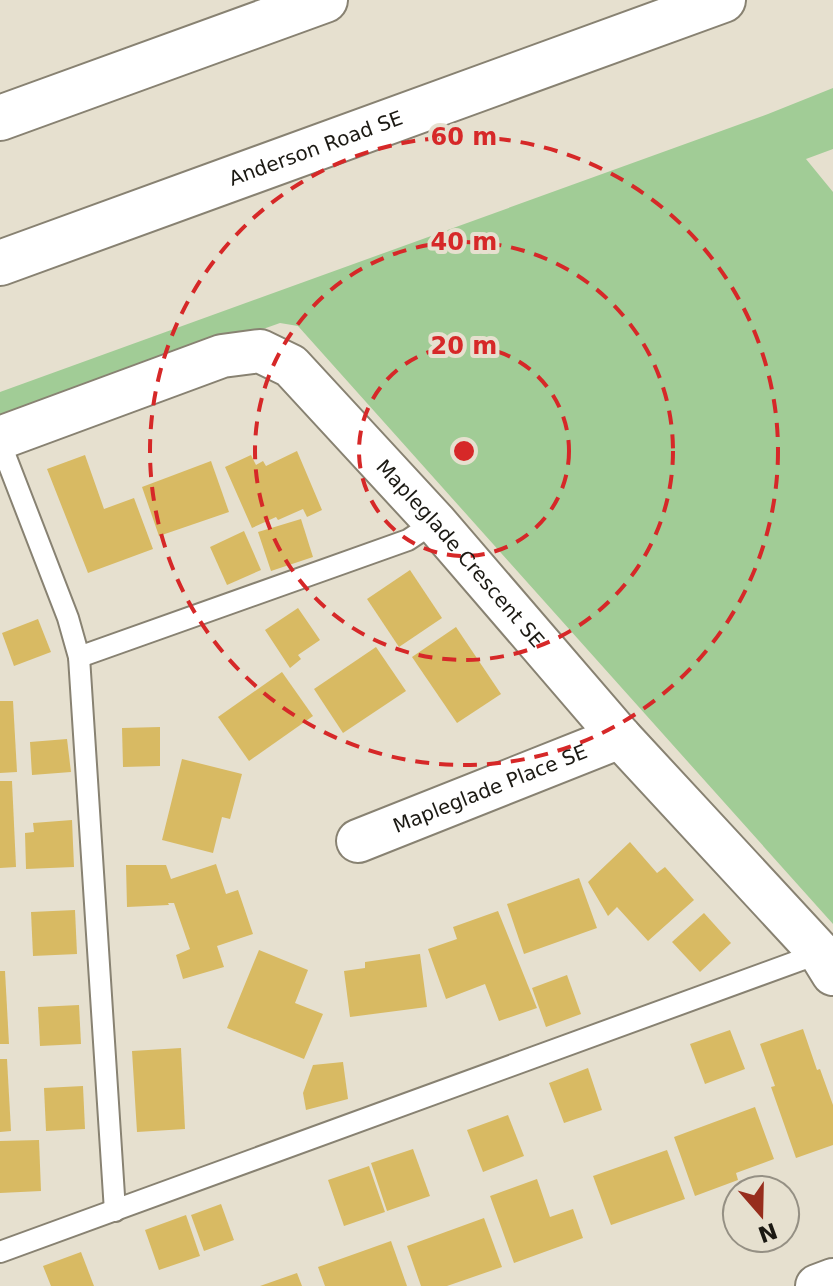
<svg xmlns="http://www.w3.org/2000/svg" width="833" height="1286" font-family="'DejaVu Sans',sans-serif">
	<rect width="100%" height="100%" fill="#e6e0cf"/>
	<!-- green -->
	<path fill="#a1cc96" d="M833 88V149L806 159 833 192V924L298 326 280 323 0 423V392L768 114Z"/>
	<!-- building -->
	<g fill="#d8ba63">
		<path d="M297 451 322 510 307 517 303 509 278 520 276 517 252 528 225 467 251 455 256 465 263 461 266 466Z"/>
		<path d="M85 455 104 509 134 498 153 549 88 573 47 469Z"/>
		<path d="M211 461 229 512 159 536 142 487Z"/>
		<path d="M301 519 313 557 271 571 258 532Z"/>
		<path d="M244 531 261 570 227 585 210 547Z"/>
		<path d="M410 570 442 618 399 647 367 599Z"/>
		<path d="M298 608 320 640 298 655 301 659 290 668 265 630Z"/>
		<path d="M38 619 51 652 14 666 2 633Z"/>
		<path d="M456 627 501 694 457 723 412 657Z"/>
		<path d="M376 647 406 691 343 733 314 689Z"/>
		<path d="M282 672 313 716 249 761 218 717Z"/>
		<path d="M0 701H13L17 772 0 773Z"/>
		<path d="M160 727V766L123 767 122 728Z"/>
		<path d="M67 739 71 772 32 775 30 742Z"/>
		<path d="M182 759 242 774 230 819 222 817 213 853 162 840Z"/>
		<path d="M0 781H12L16 867 0 868Z"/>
		<path d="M72 820 74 867 26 869 25 833 34 832 33 823Z"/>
		<path d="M630 842 657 873 665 867 694 900 648 941 617 907 608 916 588 882Z"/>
		<path d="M216 864 226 894 238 890 253 934 217 946 224 967 183 979 176 955 190 949 174 903H168L169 905 127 907 126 865H166L171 879Z"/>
		<path d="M579 878 597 928 524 954 507 904Z"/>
		<path d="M75 910 77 954 33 956 31 912Z"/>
		<path d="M498 911 537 1008 499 1021 485 984 446 999 428 949 457 939 453 927Z"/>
		<path d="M704 913 731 943 700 972 672 942Z"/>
		<path d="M259 950 308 970 295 1003 323 1014 304 1059 227 1028Z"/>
		<path d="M420 954 427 1007 350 1017 344 971 365 968V962Z"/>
		<path d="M0 971H5L9 1044H0Z"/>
		<path d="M567 975 581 1014 546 1027 532 988Z"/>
		<path d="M79 1005 81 1044 40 1046 38 1007Z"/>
		<path d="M803 1029 817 1070 820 1069 833 1105V1145L796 1158 771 1087 775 1086 760 1044Z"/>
		<path d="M730 1030 745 1069 705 1084 690 1044Z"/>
		<path d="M181 1048 185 1129 137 1132 132 1051Z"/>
		<path d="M0 1059H7L11 1131 0 1132Z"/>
		<path d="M343 1062 348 1099 306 1110 303 1093 313 1065Z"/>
		<path d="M588 1068 602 1110 564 1123 549 1083Z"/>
		<path d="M83 1086 85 1129 46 1131 44 1088Z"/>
		<path d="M755 1107 774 1159 736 1173 738 1180 695 1196 674 1137Z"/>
		<path d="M508 1115 524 1156 483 1172 467 1130Z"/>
		<path d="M39 1140 41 1191 0 1193V1141Z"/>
		<path d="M413 1149 430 1196 387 1211 371 1163Z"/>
		<path d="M667 1150 685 1199 611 1225 593 1176Z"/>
		<path d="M369 1166 385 1212 344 1226 328 1180Z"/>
		<path d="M537 1179 550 1217 573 1209 583 1238 514 1263 490 1196Z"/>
		<path d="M221 1204 234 1240 204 1251 191 1215Z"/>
		<path d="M186 1215 200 1256 159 1270 145 1230Z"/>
		<path d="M484 1218 502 1267 447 1286H421L407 1246Z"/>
		<path d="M391 1241 407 1286H325L318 1267Z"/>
		<path d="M81 1252 94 1286H51L43 1266Z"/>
		<path d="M297 1273 302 1286H260Z"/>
	</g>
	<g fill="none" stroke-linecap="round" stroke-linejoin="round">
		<defs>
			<g id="service">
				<path d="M0 442 68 618 79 657 115 1211"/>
				<path d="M79 657 408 540 435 522"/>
				<path d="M0 1252 820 953"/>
			</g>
			<g id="minor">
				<path id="s1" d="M0 438 222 356 260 351 291 366 435 522 620 737 820 953 833 974"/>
				<path id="s2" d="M358 841 620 737"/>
				<path d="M817 1286 833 1280"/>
			</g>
			<g id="primary">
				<path d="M0 118 325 0"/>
				<path id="s3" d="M0 263 723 0"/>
			</g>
		</defs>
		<!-- service casing -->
		<use href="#service" stroke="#888272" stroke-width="24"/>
		<!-- minor casing -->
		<use href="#minor" stroke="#888272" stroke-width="46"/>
		<!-- primary casing -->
		<use href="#primary" stroke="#888272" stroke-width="48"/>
		<!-- service -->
		<use href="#service" stroke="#fff" stroke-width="20"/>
		<!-- minor -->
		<use href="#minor" stroke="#fff" stroke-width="42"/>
		<!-- primary -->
		<use href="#primary" stroke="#fff" stroke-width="44"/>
	</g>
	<!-- distance rings -->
	<g fill="none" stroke="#d62828" stroke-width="4" stroke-dasharray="14 10">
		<circle cx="464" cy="451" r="105"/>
		<circle cx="464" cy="451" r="209"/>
		<circle cx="464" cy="451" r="314"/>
	</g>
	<g text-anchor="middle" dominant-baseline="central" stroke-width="8" stroke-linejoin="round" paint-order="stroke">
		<!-- street labels -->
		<g font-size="20" fill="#1b1913" stroke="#e6e0cf">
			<text stroke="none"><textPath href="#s3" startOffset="336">Anderson Road SE</textPath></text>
			<text stroke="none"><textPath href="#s1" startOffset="562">Mapleglade Crescent SE</textPath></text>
			<text stroke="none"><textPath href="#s2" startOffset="142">Mapleglade Place SE</textPath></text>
		</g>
	</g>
	<circle cx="464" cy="451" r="12" fill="#d62828" stroke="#e6e0cf" stroke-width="4"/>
	<g font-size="24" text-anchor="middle" font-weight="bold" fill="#d62828" stroke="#e6e0cf" stroke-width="8" stroke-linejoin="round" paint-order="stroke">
		<text x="464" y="145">60 m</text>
		<text x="464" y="250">40 m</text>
		<text x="464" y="354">20 m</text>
	</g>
	<!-- north arrow -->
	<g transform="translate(761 1214) rotate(160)"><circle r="38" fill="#e6e0cf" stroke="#959084" stroke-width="2"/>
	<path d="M0-6L14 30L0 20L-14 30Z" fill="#972d1d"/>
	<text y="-12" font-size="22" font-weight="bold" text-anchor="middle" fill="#1b1913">N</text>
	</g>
</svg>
